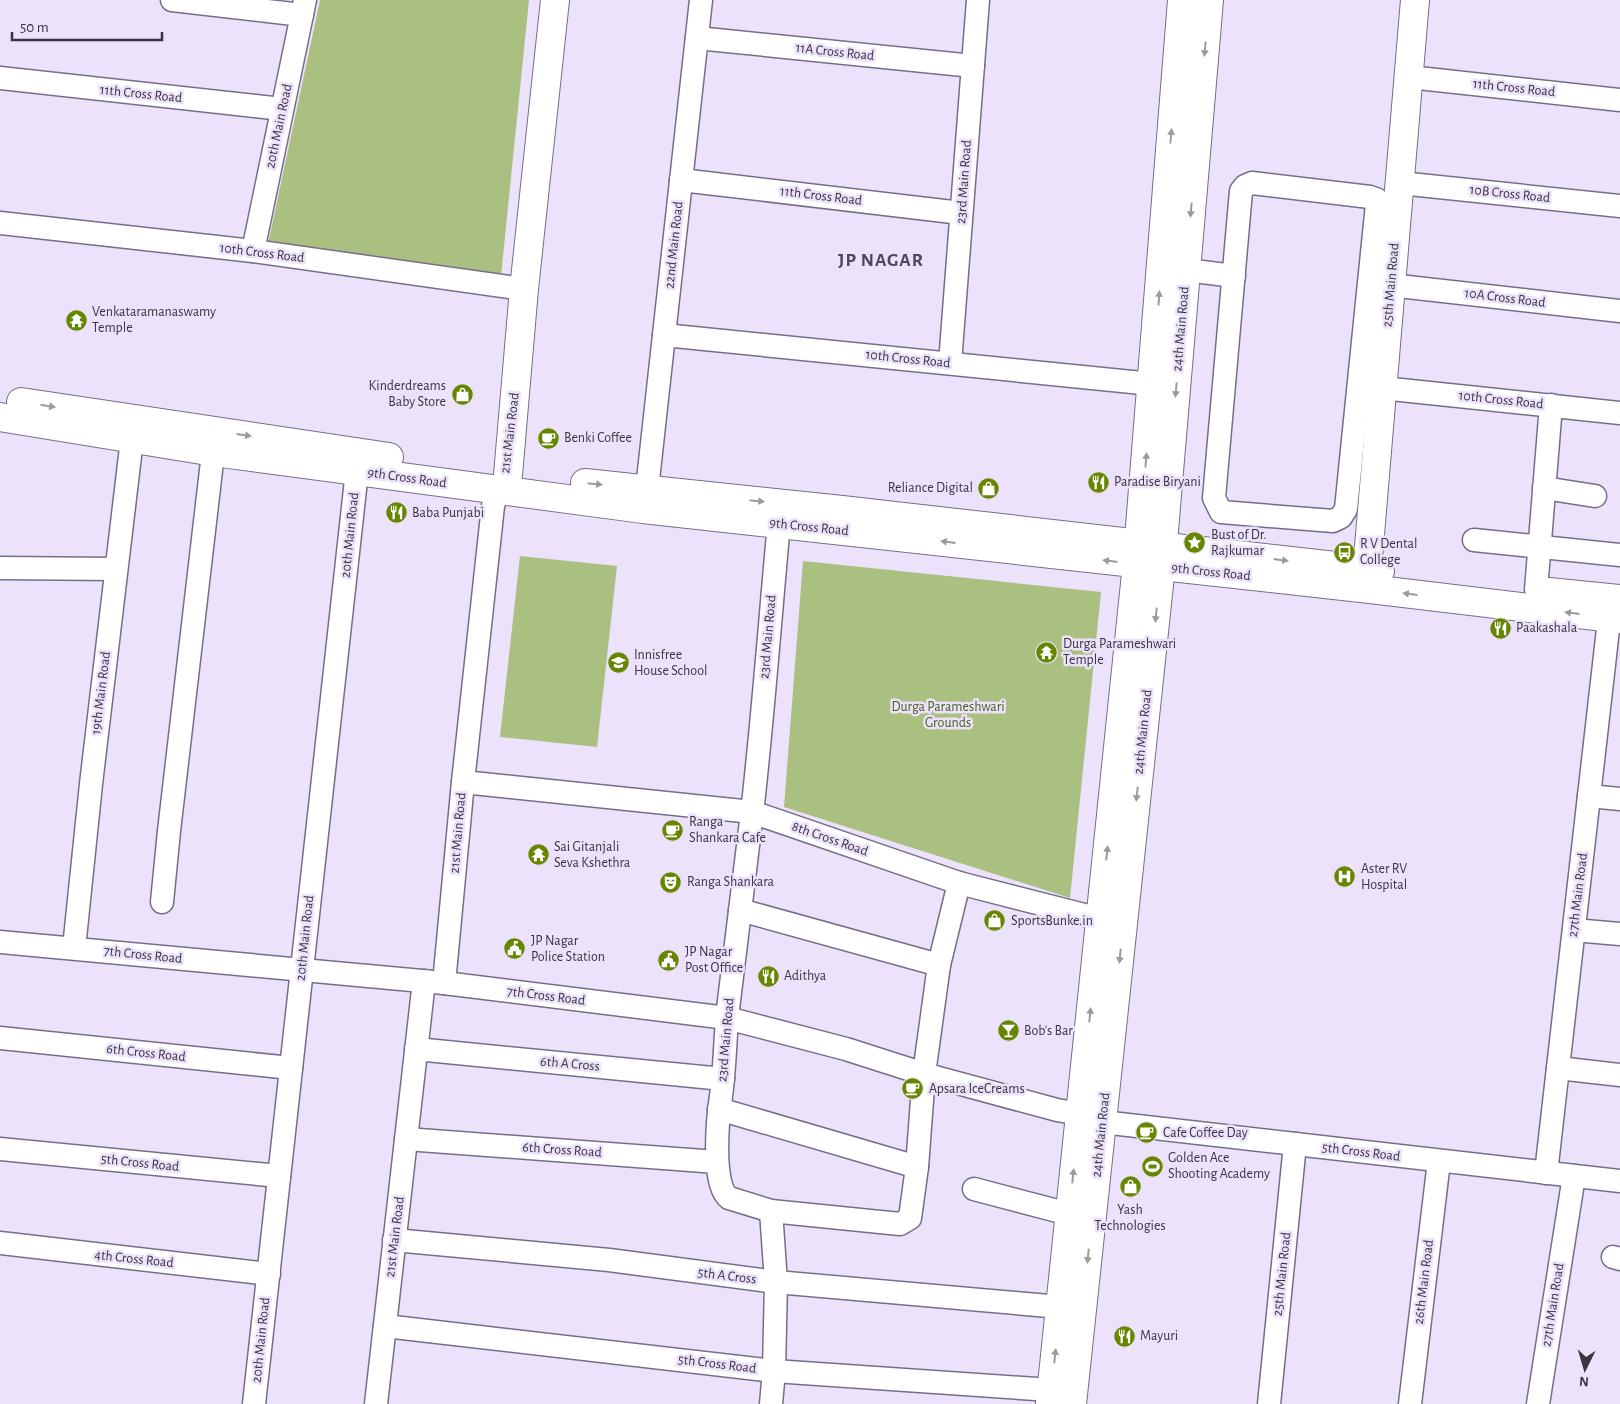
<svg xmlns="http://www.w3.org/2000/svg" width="1620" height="1404" font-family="'Alegreya Sans',sans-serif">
	<rect width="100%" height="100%" fill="#ece2fb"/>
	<!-- green -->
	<g fill="#a9c081">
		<path d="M320 0H529L501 276 268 244Z"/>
		<path d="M520 556 617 566 597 747 500 737Z"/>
		<path d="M803 561 1101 592 1070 898 784 807Z"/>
	</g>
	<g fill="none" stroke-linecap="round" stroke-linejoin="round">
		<defs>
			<g id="street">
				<path d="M172 0 302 15"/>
				<path d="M697 38 973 66"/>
				<path d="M1409 77 1620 100"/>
				<path d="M0 78 282 109"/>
				<path d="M681 180 961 213"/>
				<path d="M1252 183 1370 197 1376 199 1377 204 1346 509 1341 517 1333 521 1221 512 1214 498 1241 191 1245 186Z"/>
				<path d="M1400 183 1620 206"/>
				<path d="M0 223 253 251 524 289"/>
				<path d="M253 251 305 0"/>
				<path d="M1186 270 1234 276"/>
				<path d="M1390 285 1620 311"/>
				<path d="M664 335 1152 384"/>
				<path d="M950 363 978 0"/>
				<path d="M1382 388 1620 413"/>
				<path d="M1544 488 1595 496"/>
				<path d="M647 489 701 0"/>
				<path d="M779 523C770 620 763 717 752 813 744 879 736 944 728 1009 725 1038 725 1067 721 1096 718 1116 711 1186 729 1198L771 1211 900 1224 910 1218 917 1167 924 1074 939 965 959 883"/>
				<path d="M1474 540 1620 555"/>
				<path d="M0 568 116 569"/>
				<path d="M1536 590 1551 405"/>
				<path d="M463 782 752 812 959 883 1100 919"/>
				<path d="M1589 796 1620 799"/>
				<path d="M162 902 169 831 215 436"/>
				<path d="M740 910 939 965"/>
				<path d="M1574 930 1620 934"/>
				<path d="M0 942 444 983 727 1018 846 1049 924 1074 1057 1110 1080 1114 1102 1122 1620 1181"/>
				<path d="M74 948 91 784 132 439"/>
				<path d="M444 983 463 782 493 506 498 490 506 477"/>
				<path d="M0 1038 291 1068"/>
				<path d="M416 1049 723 1079"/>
				<path d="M1558 1068 1620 1075"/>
				<path d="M719 1109 917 1167"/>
				<path d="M406 1139 717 1162"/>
				<path d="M0 1149 279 1176"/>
				<path d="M1546 1173 1611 603"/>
				<path d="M974 1189 1069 1214"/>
				<path d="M771 1211 776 1282 774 1371 771 1404"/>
				<path d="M394 1240 609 1260 776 1282 1060 1307"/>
				<path d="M0 1243 269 1274"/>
				<path d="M1613 1257 1620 1259"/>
				<path d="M385 1326 774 1371 1051 1390"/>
				<path d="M254 1404 357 471"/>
				<path d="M376 1404 424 981"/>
				<path d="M1269 1404 1295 1144"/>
				<path d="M1410 1404 1439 1161"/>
				<path d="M1538 1404 1574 1176"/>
			</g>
			<g id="secondary">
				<path d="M21 402 389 457"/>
				<path d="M0 417 214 452 643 509 1370 589 1620 619"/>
				<path d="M508 475 524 289 555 0"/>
				<path d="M585 483 842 510 1380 571"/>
				<path d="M1367 570 1415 0"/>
				<path d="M1549 592 1620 599"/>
				<path d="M1050 1404 1137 564 1182 0"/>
				<path d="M1072 1404 1161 566 1209 0"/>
			</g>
		</defs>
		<!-- street casing -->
		<use href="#street" stroke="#786d89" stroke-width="25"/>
		<!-- secondary casing -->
		<use href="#secondary" stroke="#786d89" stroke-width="30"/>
		<!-- street -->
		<use href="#street" stroke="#fff" stroke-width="22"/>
		<!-- secondary -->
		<use href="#secondary" stroke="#fff" stroke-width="28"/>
	</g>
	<!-- one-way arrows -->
	<defs><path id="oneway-solid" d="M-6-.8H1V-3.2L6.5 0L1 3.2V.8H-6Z" transform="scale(1.25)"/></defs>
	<g fill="#9c9aa0">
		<use href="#oneway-solid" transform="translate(1205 49) rotate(95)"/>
		<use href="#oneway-solid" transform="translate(1171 136) rotate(-85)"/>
		<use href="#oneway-solid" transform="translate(1191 210) rotate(95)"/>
		<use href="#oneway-solid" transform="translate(1159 298) rotate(-86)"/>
		<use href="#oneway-solid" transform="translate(1176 390) rotate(95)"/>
		<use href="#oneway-solid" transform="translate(48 406) rotate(9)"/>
		<use href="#oneway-solid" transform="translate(244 435) rotate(8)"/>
		<use href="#oneway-solid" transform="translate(1146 460) rotate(-85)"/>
		<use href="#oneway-solid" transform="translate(595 484) rotate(6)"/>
		<use href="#oneway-solid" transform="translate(757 501) rotate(6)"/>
		<use href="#oneway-solid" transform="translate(948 542) rotate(-173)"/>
		<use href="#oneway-solid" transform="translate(1281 560) rotate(7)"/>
		<use href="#oneway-solid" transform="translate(1110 561) rotate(-173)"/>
		<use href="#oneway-solid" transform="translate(1410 594) rotate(-173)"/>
		<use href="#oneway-solid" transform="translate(1572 613) rotate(-173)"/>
		<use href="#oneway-solid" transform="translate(1156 615) rotate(96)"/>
		<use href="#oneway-solid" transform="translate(1137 794) rotate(96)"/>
		<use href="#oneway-solid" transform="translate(1107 853) rotate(-84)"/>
		<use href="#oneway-solid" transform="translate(1120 956) rotate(96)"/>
		<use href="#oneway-solid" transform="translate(1090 1015) rotate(-84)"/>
		<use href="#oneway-solid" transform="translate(1073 1176) rotate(-84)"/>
		<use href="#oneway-solid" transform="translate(1088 1256) rotate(96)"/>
		<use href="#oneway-solid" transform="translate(1055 1356) rotate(-84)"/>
	</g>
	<!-- icons -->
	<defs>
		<symbol id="temple-disc" viewBox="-11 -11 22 22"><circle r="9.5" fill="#668600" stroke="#ece2fb"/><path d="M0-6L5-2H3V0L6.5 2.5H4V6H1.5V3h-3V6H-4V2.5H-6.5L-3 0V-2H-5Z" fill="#fff"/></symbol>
		<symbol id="shop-disc" viewBox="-11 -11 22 22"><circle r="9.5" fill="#668600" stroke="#ece2fb"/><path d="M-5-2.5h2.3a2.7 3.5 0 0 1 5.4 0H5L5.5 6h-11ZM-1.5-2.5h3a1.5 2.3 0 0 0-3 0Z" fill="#fff"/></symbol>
		<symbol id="cafe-disc" viewBox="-11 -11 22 22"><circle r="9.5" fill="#668600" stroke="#ece2fb"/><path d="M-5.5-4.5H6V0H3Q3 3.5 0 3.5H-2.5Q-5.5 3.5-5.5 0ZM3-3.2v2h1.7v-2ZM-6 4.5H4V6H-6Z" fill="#fff"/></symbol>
		<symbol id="restaurant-disc" viewBox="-11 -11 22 22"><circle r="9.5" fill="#668600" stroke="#ece2fb"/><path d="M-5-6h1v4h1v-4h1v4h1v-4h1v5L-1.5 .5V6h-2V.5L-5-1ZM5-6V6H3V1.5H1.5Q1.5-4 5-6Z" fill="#fff"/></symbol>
		<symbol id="sight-disc" viewBox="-11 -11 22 22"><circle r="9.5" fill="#668600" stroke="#ece2fb"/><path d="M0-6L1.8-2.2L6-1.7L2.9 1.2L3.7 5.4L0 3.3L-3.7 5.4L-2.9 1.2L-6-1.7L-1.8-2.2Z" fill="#fff"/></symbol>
		<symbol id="bus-disc" viewBox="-11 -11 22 22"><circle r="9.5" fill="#668600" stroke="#ece2fb"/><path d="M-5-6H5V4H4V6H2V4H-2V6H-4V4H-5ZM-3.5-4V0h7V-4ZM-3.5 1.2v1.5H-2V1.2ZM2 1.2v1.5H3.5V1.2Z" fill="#fff"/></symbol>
		<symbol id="school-disc" viewBox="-11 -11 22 22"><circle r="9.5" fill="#668600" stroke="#ece2fb"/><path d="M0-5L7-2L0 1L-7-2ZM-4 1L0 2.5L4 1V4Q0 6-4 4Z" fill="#fff"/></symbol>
		<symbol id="hospital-disc" viewBox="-11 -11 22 22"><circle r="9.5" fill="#668600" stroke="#ece2fb"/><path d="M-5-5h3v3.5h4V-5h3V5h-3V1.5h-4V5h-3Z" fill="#fff"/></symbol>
		<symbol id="theatre-disc" viewBox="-11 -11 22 22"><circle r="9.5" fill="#668600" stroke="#ece2fb"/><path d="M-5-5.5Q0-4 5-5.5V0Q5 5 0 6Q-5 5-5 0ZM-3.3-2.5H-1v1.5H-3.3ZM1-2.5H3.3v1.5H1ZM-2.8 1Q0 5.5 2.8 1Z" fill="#fff"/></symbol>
		<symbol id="civic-disc" viewBox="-11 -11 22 22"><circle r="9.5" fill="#668600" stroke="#ece2fb"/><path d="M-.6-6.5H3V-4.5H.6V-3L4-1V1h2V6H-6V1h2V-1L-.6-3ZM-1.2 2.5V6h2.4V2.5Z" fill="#fff"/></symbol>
		<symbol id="bar-disc" viewBox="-11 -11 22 22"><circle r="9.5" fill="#668600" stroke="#ece2fb"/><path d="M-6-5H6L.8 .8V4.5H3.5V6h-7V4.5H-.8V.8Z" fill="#fff"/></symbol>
		<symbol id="stadium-disc" viewBox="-11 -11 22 22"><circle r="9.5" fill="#668600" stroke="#ece2fb"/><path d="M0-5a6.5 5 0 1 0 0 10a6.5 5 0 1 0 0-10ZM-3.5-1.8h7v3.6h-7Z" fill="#fff"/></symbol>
	</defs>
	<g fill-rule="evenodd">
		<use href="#temple-disc" x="64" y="308" width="25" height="25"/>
		<use href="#shop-disc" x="450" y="382" width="25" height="25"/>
		<use href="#cafe-disc" x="536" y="426" width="25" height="25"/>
		<use href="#restaurant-disc" x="1086" y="470" width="25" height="25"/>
		<use href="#shop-disc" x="976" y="476" width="25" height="25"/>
		<use href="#restaurant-disc" x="384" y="500" width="25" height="25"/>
		<use href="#sight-disc" x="1182" y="530" width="25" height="25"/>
		<use href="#bus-disc" x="1332" y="540" width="25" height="25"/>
		<use href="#restaurant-disc" x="1488" y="616" width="25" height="25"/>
		<use href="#temple-disc" x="1034" y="640" width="25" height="25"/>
		<use href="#school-disc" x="606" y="650" width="25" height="25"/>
		<use href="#cafe-disc" x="660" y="818" width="25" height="25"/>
		<use href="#temple-disc" x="526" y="842" width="25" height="25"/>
		<use href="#hospital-disc" x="1332" y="864" width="25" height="25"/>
		<use href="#theatre-disc" x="658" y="870" width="25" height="25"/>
		<use href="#shop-disc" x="982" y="908" width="25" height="25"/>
		<use href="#civic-disc" x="502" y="936" width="25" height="25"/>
		<use href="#civic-disc" x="656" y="948" width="25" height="25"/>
		<use href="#restaurant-disc" x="756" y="964" width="25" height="25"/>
		<use href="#bar-disc" x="996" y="1018" width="25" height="25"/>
		<use href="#cafe-disc" x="900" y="1076" width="25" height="25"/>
		<use href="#cafe-disc" x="1134" y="1120" width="25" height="25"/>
		<use href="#stadium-disc" x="1140" y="1154" width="25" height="25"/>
		<use href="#shop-disc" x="1118" y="1174" width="25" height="25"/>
		<use href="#restaurant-disc" x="1112" y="1324" width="25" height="25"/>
	</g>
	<g text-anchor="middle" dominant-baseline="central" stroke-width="5" stroke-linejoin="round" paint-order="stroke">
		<!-- street labels -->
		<g font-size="14" fill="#3a3541" stroke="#ece2fb">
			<text transform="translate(835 52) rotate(6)">11A Cross Road</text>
			<text transform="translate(1514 88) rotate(6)">11th Cross Road</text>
			<text transform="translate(141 94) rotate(6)">11th Cross Road</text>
			<text transform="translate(279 126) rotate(-78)">20th Main Road</text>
			<text transform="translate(964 182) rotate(-86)">23rd Main Road</text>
			<text transform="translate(1510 194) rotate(6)">10B Cross Road</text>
			<text transform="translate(821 196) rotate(7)">11th Cross Road</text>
			<text transform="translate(674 245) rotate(-84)">22nd Main Road</text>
			<text transform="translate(262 253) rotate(7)">10th Cross Road</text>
			<text transform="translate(1391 285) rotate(-85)">25th Main Road</text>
			<text transform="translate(1505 298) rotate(7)">10A Cross Road</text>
			<text transform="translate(1181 329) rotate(-85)">24th Main Road</text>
			<text transform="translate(908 359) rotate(6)">10th Cross Road</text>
			<text transform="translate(1501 400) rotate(6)">10th Cross Road</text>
			<text transform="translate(510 433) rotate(-83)">21st Main Road</text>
			<text transform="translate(407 478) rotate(8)">9th Cross Road</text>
			<text transform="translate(809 527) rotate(6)">9th Cross Road</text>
			<text transform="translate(350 535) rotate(-84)">20th Main Road</text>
			<text transform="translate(1211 572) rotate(6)">9th Cross Road</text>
			<text transform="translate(768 637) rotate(-85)">23rd Main Road</text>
			<text transform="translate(101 693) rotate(-83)">19th Main Road</text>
			<text transform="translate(1143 732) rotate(-84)">24th Main Road</text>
			<text transform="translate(458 833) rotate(-85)">21st Main Road</text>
			<text transform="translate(830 839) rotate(19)">8th Cross Road</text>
			<text transform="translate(1578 895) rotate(-83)">27th Main Road</text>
			<text transform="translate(305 938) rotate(-84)">20th Main Road</text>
			<text transform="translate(143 955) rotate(6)">7th Cross Road</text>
			<text transform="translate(546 996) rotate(7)">7th Cross Road</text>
			<text transform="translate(726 1040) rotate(-85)">23rd Main Road</text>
			<text transform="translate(146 1053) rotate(6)">6th Cross Road</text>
			<text transform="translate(570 1064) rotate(5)">6th A Cross</text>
			<text transform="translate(1101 1135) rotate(-84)">24th Main Road</text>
			<text transform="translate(562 1150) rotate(4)">6th Cross Road</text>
			<text transform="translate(1361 1152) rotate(7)">5th Cross Road</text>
			<text transform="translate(140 1163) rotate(6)">5th Cross Road</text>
			<text transform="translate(395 1237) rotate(-83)">21st Main Road</text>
			<text transform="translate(134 1259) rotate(6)">4th Cross Road</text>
			<text transform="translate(1282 1274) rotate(-84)">25th Main Road</text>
			<text transform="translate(727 1276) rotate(7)">5th A Cross</text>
			<text transform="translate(1424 1282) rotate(-83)">26th Main Road</text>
			<text transform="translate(1553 1305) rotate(-81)">27th Main Road</text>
			<text transform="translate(261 1340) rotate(-84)">20th Main Road</text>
			<text transform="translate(717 1364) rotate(7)">5th Cross Road</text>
		</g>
		<!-- poi labels -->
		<g font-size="14" fill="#3a3541" stroke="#ece2fb" text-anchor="start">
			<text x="92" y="312">Venkataramanaswamy<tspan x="92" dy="16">Temple</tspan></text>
			<text x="446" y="386" text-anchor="end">Kinderdreams<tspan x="446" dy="16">Baby Store</tspan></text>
			<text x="564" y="438">Benki Coffee</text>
			<text x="1114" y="482">Paradise Biryani</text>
			<text x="973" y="488" text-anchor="end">Reliance Digital</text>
			<text x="412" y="513">Baba Punjabi</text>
			<text x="1211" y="535">Bust of Dr.<tspan x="1211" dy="16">Rajkumar</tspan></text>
			<text x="1360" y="544">R V Dental<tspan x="1360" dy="16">College</tspan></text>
			<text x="1516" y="628">Paakashala</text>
			<text x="1063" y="644">Durga Parameshwari<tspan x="1063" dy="16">Temple</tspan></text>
			<text x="634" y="655">Innisfree<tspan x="634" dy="16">House School</tspan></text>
			<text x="689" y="822">Ranga<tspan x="689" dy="16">Shankara Cafe</tspan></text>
			<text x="554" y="847">Sai Gitanjali<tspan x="554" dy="16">Seva Kshethra</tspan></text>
			<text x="1361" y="869">Aster RV<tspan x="1361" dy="16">Hospital</tspan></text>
			<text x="687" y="882">Ranga Shankara</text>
			<text x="1011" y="921">SportsBunke.in</text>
			<text x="531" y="941">JP Nagar<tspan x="531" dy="16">Police Station</tspan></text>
			<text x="685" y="952">JP Nagar<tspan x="685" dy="16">Post Office</tspan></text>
			<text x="784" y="976">Adithya</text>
			<text x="1024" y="1031">Bob's Bar</text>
			<text x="929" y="1089">Apsara IceCreams</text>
			<text x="1163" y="1133">Cafe Coffee Day</text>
			<text x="1168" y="1158">Golden Ace<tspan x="1168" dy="16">Shooting Academy</tspan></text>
			<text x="1130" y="1210" text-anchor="middle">Yash<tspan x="1130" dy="16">Technologies</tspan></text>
			<text x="1140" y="1336">Mayuri</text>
		</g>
		<!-- park labels -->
		<g font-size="14" fill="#4c6020" stroke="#ece2fb">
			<text x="948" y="707">Durga Parameshwari<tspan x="948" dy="16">Grounds</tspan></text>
		</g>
		<!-- district labels -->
		<g font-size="19" font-weight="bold" letter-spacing="1" fill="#504660" stroke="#ece2fb">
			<text x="881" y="260">JP NAGAR</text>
		</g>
	</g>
	<!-- north arrow -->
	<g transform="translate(1585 1369) rotate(185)" stroke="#ece2fb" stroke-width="4" paint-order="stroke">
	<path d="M0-4L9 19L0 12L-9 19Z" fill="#3a3541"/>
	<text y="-8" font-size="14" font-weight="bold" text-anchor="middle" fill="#3a3541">N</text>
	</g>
	<!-- scale -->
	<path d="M12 32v8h150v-8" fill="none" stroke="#3a3541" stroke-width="2.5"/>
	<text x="20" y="32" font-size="15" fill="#3a3541" stroke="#ece2fb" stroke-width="4" paint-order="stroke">50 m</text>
</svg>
